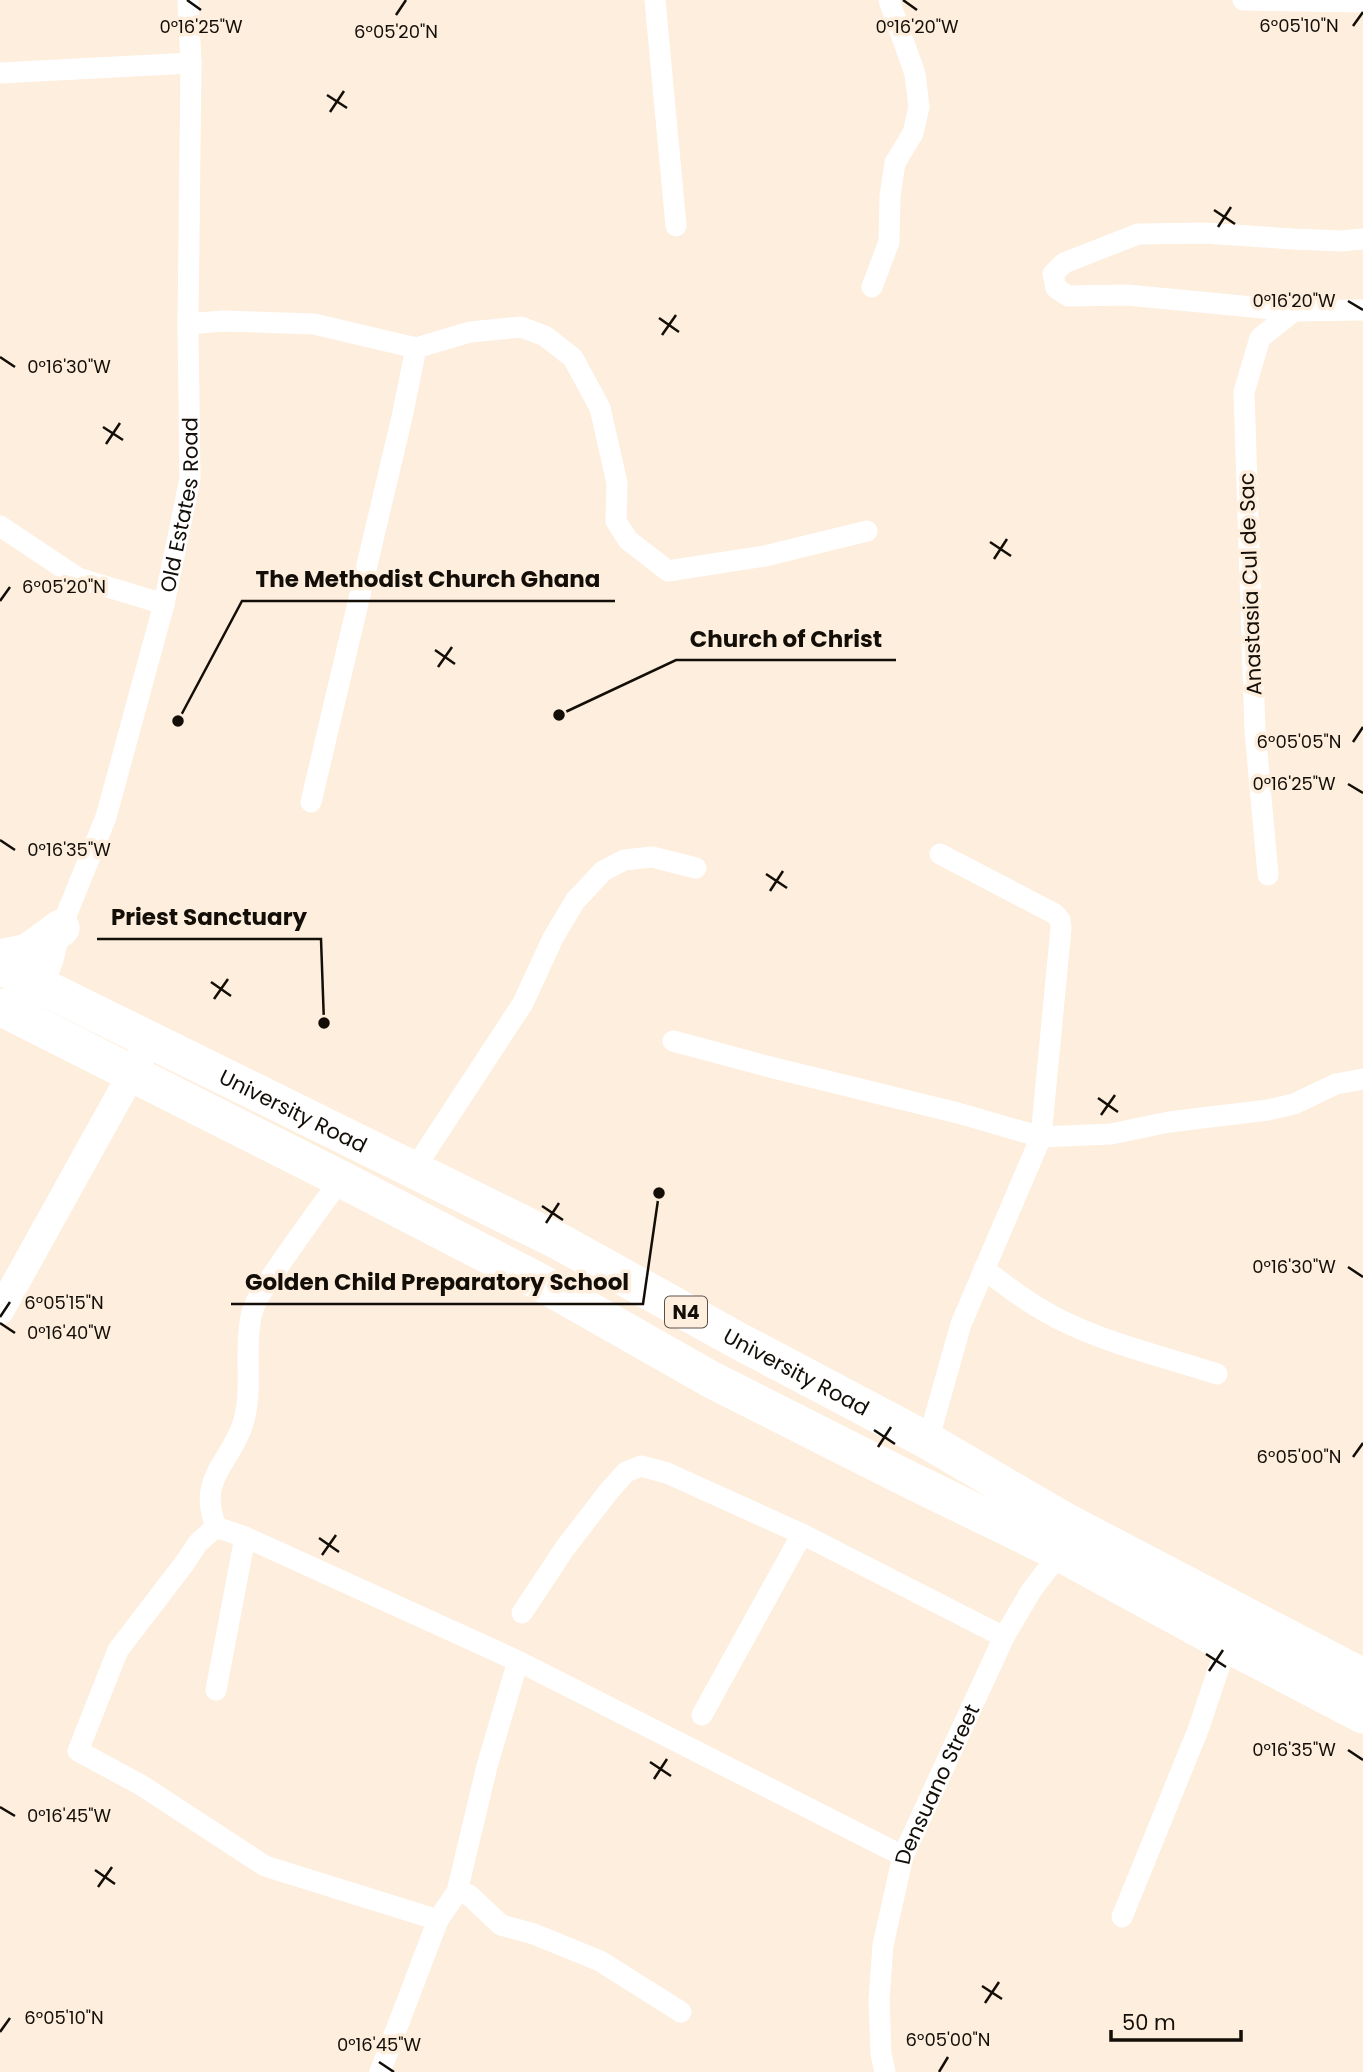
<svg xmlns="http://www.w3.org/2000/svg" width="1363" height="2072" font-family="Poppins,sans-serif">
	<rect width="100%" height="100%" fill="#feeedd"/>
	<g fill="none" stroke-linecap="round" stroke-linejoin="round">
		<!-- street -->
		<g stroke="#fff" stroke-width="21">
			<path d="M655 0 676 226"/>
			<path d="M1243 0 1363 2"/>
			<path d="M0 73 191 63"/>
			<path d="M1363 239 1341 241 1293 239 1203 233 1138 234 1064 263 1053 274 1056 288 1068 296 1127 295 1294 311 1363 310"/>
			<path d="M872 287 889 242 890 196 895 163 913 133 919 107 915 74 889 0"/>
			<path d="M188 324 223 321 314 324 416 348 402 417 311 802"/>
			<path d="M416 348 470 332 521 327 545 336 573 358 600 408 617 483 616 521 628 540 668 571 765 556 867 531"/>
			<path d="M0 526 78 578 164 604"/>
			<path d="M1268 875 1255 731 1244 392 1260 338 1294 311"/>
			<path id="s1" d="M39 997 53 960 61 928 106 817 164 604 190 479 188 324 191 63 188 0"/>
			<path d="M673 1041 774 1068 958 1113 1041 1137 1111 1134 1169 1122 1268 1110 1294 1104 1336 1084 1363 1079"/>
			<path d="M413 1171 523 1003 553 938 575 901 603 871 624 860 652 857 696 868"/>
			<path d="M341 1179C319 1209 297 1239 276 1270 267 1284 254 1300 251 1317 243 1353 255 1394 241 1429 226 1467 198 1480 216 1527L245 1537 518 1661 487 1766 457 1892 438 1920 380 2072"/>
			<path d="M984 1269C1011 1290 1038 1310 1069 1324 1116 1346 1168 1358 1217 1374"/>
			<path d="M928 1441 961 1324 1041 1137 1061 928 1060 920 1055 914 940 854"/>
			<path d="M216 1527 198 1543 184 1564 118 1650 78 1751 141 1785 265 1866 438 1920"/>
			<path d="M522 1613 565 1548 609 1491 626 1472 641 1466 667 1473 802 1534 1004 1637"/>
			<path d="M518 1661 903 1856"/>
			<path d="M216 1690 245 1537"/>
			<path d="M702 1715 802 1534"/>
			<path d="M457 1892 469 1895 501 1925 534 1934 600 1961 681 2012"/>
			<path d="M1122 1917 1198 1730 1227 1644"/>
			<path id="s2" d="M885 2072 881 2054 879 2000 883 1945 903 1856 1004 1637 1031 1591 1060 1553 1061 1546"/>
		</g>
		<!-- secondary -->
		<path stroke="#fff" stroke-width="28" d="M0 1311 151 1039"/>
		<!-- highway -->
		<g stroke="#fff" stroke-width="37">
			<path d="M0 958 28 952 61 928"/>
			<path id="s3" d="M0 966 560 1242 735 1339 928 1441 1065 1521 1363 1677"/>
			<path d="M0 1007 341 1179 536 1280 712 1380 904 1477 1060 1553 1227 1644 1363 1715"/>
		</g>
	</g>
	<!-- ticks -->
	<path fill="none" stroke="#130e08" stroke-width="2.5" d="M187 0 201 10M903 0 917 10M396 15 406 0M1353 26 1363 12M327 95 347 108M330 112 344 91M1214 210 1235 224M1218 227 1231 207M1348 301 1363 310M659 318 679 332M662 335 676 315M0 357 15 367M103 427 123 440M106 444 120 423M990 542 1011 556M994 559 1007 539M0 601 10 587M435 650 455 664M438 667 452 647M1353 742 1363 727M1348 784 1363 793M0 840 15 850M766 874 787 888M770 891 783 871M211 982 231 996M214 999 228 979M1098 1098 1118 1112M1101 1115 1115 1095M542 1206 563 1220M546 1223 559 1203M1348 1267 1363 1277M0 1317 10 1302M0 1323 15 1333M874 1430 895 1444M878 1447 891 1427M1353 1457 1363 1443M319 1538 339 1552M322 1555 336 1535M1206 1654 1226 1667M1209 1671 1223 1650M1348 1750 1363 1760M650 1762 671 1776M654 1779 667 1759M0 1807 15 1816M95 1870 115 1884M98 1887 112 1867M982 1986 1002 1999M985 2003 999 1982M0 2032 10 2018M379 2062 394 2072M939 2072 948 2057"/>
	<g text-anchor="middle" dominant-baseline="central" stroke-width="7" stroke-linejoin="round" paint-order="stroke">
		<!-- shield labels -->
		<rect fill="#feeedd" stroke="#5a5148" stroke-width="2" x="665" y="1296.5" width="42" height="31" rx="5"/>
		<g font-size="19" font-weight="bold" fill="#130e08">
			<text x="686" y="1312">N4</text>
		</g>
		<!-- street labels -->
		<g font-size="21" fill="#130e08" stroke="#feeedd">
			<text stroke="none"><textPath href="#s1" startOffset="514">Old Estates Road</textPath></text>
			<text transform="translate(1250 584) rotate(-92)">Anastasia Cul de Sac</text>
			<text stroke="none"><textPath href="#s3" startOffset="327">University Road</textPath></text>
			<text stroke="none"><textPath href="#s3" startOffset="894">University Road</textPath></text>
			<text stroke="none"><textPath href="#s2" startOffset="298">Densuano Street</textPath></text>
		</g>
	</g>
	<g font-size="18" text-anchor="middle" fill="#130e08" stroke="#feeedd" stroke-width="7" stroke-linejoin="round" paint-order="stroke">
		<text x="1299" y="32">6°05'10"N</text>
		<text x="201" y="33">0°16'25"W</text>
		<text x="917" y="33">0°16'20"W</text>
		<text x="396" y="38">6°05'20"N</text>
		<text x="1294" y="307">0°16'20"W</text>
		<text x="69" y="373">0°16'30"W</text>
		<text x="64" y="593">6°05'20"N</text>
		<text x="1299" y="748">6°05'05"N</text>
		<text x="1294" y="790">0°16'25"W</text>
		<text x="69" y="856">0°16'35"W</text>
		<text x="1294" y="1273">0°16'30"W</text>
		<text x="64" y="1309">6°05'15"N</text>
		<text x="69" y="1339">0°16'40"W</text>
		<text x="1299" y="1463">6°05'00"N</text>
		<text x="1294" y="1756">0°16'35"W</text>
		<text x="69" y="1822">0°16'45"W</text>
		<text x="64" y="2024">6°05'10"N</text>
		<text x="948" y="2046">6°05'00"N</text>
		<text x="379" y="2051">0°16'45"W</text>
	</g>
	<!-- callouts -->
	<path fill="none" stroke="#130e08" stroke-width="2.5" d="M178 721L242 601H615M559 715L676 660H896M324 1023L321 939H97M659 1193L643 1304H231"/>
	<g fill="#130e08" stroke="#feeedd" stroke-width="2.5">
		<circle cx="178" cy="721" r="7"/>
		<circle cx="559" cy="715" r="7"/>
		<circle cx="324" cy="1023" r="7"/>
		<circle cx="659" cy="1193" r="7"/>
	</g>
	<g font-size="23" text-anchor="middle" font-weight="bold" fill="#130e08" stroke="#feeedd" stroke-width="7" stroke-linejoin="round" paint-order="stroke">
		<text x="428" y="587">The Methodist Church Ghana</text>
		<text x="786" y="647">Church of Christ</text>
		<text x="209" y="925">Priest Sanctuary</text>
		<text x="437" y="1290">Golden Child Preparatory School</text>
	</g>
	<!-- scale -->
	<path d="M1111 2030v10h130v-10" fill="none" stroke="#130e08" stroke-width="3.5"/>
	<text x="1122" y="2030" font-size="21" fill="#130e08" stroke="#feeedd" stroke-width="5" paint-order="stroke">50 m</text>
</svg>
